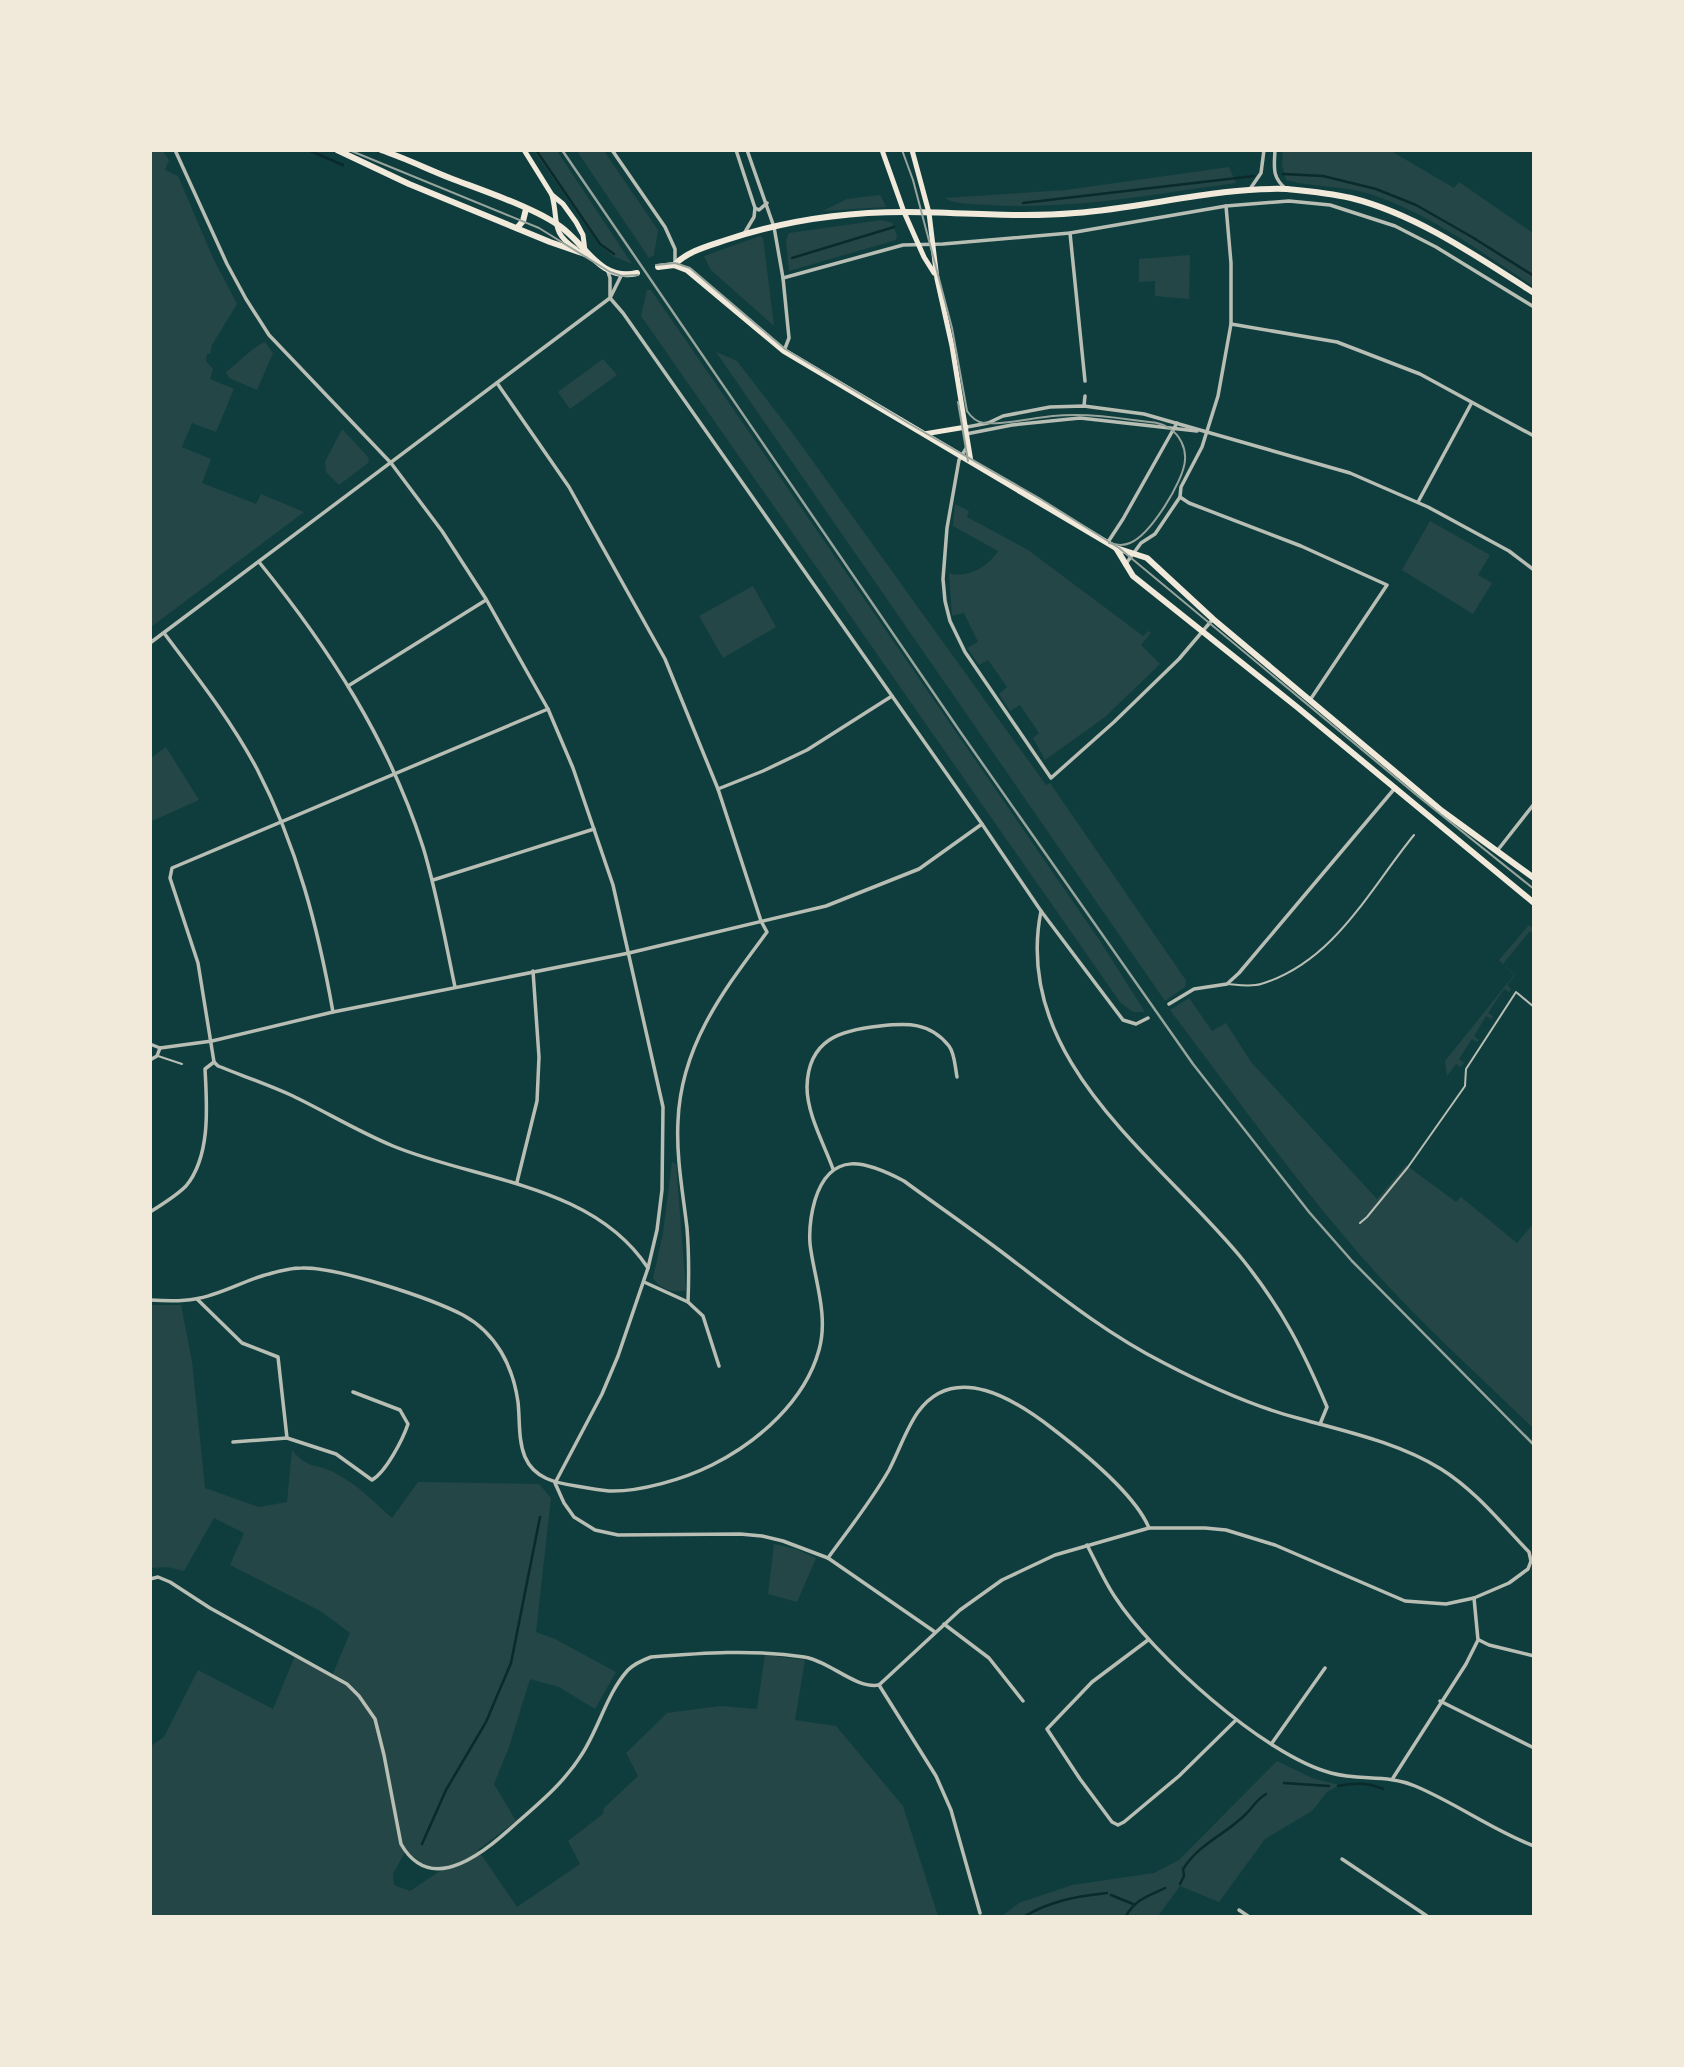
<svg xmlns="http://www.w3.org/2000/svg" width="1684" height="2067" font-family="Mulish,sans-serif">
	<rect width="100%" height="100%" fill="#0f3d3e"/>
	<!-- green -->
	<g fill="#244646" fill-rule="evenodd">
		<path d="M162 150 169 160 165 170 178 176 213 258 237 304 212 345 210 354H207L206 361 213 369 210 379 234 389 216 432 192 423 182 447 211 459 202 483 256 504 261 494 304 512 151 627 150 151Z"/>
		<path d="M534 151H557L632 264 613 256 599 245Z"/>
		<path d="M577 151H604L658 230 654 255 649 258Z"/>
		<path d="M1283 151H1391L1454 188 1459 182 1533 233V286C1482 253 1429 213 1370 194 1342 185 1313 188 1286 180L1282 165Z"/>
		<path d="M1229 167 1236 183C1154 194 1073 210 991 205 974 204 958 205 944 198L1066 190Z"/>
		<path d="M879 195 881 196 886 207 823 211 847 199Z"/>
		<path d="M882 220 892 223 897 236 896 240 789 271 786 240 789 233Z"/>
		<path d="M760 236 763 238 774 326 711 270 704 256Z"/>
		<path d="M1190 255 1189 299 1155 296V281L1139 282V259Z"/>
		<path d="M647 290H651L1100 941 1145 1012H1133L1120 1002 641 316Z"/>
		<path d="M265 342 273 353 257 390 229 378 226 372C237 364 254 346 265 342Z"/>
		<path d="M716 352 737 361 791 431 1046 785 1050 783 1183 976 1186 981 1185 987 1165 1001Z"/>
		<path d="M603 359 617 375 570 409 558 392Z"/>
		<path d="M342 429 369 458 368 463 339 485 326 472 325 462Z"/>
		<path d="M955 504 969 511 967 517 1028 550 1143 636 1148 631 1151 633 1141 645 1160 664 1105 717 1045 760 1033 738 1039 733 1020 705 1010 711 999 694 1007 687 988 660 979 665 967 648 978 642 964 613 952 616 949 573C967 579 988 567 998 551L953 526Z"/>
		<path d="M1430 521 1490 555 1478 575 1492 583 1473 614 1402 570Z"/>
		<path d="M753 586 776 627 723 658 699 616Z"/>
		<path d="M166 747 199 800 152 821 151 758Z"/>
		<path d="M1529 925 1533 928V934L1530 931 1503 964 1515 975 1507 985 1511 989 1509 992 1504 989 1488 1013 1493 1016 1492 1019 1486 1016 1474 1036 1479 1040 1477 1042 1472 1039 1459 1059 1464 1063 1461 1067 1456 1064 1447 1076 1445 1061 1514 975 1499 960Z"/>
		<path d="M1189 998 1212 1031 1226 1023 1251 1062 1377 1199 1406 1165 1456 1202 1461 1197 1517 1243 1533 1224V1428C1471 1368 1405 1309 1349 1242 1286 1168 1229 1088 1170 1010Z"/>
		<path d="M672 1162 676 1164 686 1290C673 1294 660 1289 653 1278L663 1233Z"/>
		<path d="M151 1305H181L192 1361 205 1488 259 1507 287 1502 292 1450C307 1469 316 1463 335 1473 357 1484 374 1502 392 1518L418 1482 539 1484 551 1498 536 1632 555 1639 616 1672 595 1709 559 1687 530 1679 509 1747 494 1784 516 1821 478 1850 517 1907 580 1864 568 1841 603 1814 604 1808 638 1776 626 1753 667 1713 720 1706 757 1709 765 1655 805 1660 795 1720 836 1726 903 1806 938 1916H151V1746L164 1737 198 1670 273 1709 295 1656 332 1676 350 1633 322 1612 230 1565 244 1533 214 1518 184 1571 167 1567 151 1568ZM405 1852C417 1862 427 1867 443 1869L410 1891 394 1885 393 1874Z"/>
		<path d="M774 1544 796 1549 816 1558 797 1602 768 1594Z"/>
		<path d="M1277 1761 1312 1778 1339 1785 1327 1792 1312 1811 1265 1839 1219 1902 1180 1886 1158 1916H1002L1019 1903 1072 1885 1154 1873 1179 1860Z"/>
	</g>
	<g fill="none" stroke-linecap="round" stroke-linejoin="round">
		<!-- stream -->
		<g stroke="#0a2a2b" stroke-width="2.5">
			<path d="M308 150 343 165"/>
			<path d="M536 150 600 244 614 254"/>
			<path d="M1283 174 1323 176 1376 189 1416 205 1472 237 1534 276"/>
			<path d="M1023 203 1254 176"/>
			<path d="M792 258 894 227"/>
			<path d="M1284 1783 1329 1786"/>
			<path d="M1338 1786C1354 1783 1367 1782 1383 1789"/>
			<path d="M422 1844 446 1790 486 1722 511 1663 540 1517"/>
			<path d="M1180 1884 1184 1876 1183 1869C1201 1842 1225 1835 1246 1814 1253 1807 1257 1799 1266 1794"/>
			<path d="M1111 1895 1133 1904"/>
			<path d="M1025 1916C1051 1901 1077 1896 1107 1893"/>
			<path d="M1126 1916C1136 1899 1147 1897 1165 1888"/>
		</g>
		<!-- service -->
		<g stroke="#b8beb3" stroke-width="2">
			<path d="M1228 984C1239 985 1251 987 1261 984 1334 962 1369 890 1414 835"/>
			<path d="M158 1056 182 1064"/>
			<path d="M1360 1223 1367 1217 1408 1167 1465 1086 1466 1069 1516 992 1534 1007"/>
		</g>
		<!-- minor -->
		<g stroke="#b8beb3" stroke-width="3.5">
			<path d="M175 150 227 264 246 299 269 335 391 463 442 531 486 599 548 709 573 768 613 885 663 1107 662 1190 657 1230 648 1268 618 1356 602 1394 555 1483 564 1503 574 1517 595 1530 618 1535 740 1534 762 1536 783 1541 828 1558 935 1632"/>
			<path d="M612 150 665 227 675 249V262"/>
			<path d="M736 150 755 208 754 217 745 232"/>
			<path d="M747 150 774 227 783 278 789 338 784 351"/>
			<path d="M1275 150C1274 168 1272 177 1286 189"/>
			<path d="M1250 189 1261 173 1264 150"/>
			<path d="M755 208 759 210 767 203"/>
			<path d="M1070 233 1085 381"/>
			<path d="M607 269 610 278V296"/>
			<path d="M783 278 903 245 943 244 1070 233 1226 206 1289 201 1330 205 1395 226 1436 247 1534 307"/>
			<path d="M610 298 623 313 982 824 1041 911 1123 1020 1136 1024 1148 1018"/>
			<path d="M1231 324 1337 342 1420 374 1534 436"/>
			<path d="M497 383 569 487 665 659 718 789 761 921 767 932C724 990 681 1045 678 1121 676 1157 683 1193 687 1228 689 1253 689 1277 688 1302L703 1316 719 1366"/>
			<path d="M1084 406 1085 396"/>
			<path d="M967 427 988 423 1003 416 1050 407 1084 406 1144 414 1350 473 1428 507 1509 551 1534 570"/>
			<path d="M966 434 1012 425 1080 418 1197 431"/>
			<path d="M967 447 959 460 947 528 943 579 945 601 950 621 965 652 1051 778 1114 722 1179 659 1213 619"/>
			<path d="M1180 497 1189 503 1301 546 1387 585 1310 700"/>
			<path d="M1418 502 1471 404"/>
			<path d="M1108 542 1123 519 1177 423"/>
			<path d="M259 562C329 648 389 741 423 847 437 893 445 940 455 987"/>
			<path d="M1125 565 1141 543 1155 534 1180 497 1181 487 1202 447 1218 396 1231 324V263L1226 206"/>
			<path d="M164 633C197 677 231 720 257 769 297 846 318 928 333 1012"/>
			<path d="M150 643 610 298 622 274"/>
			<path d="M348 686 486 600"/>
			<path d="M718 789 763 771 807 750 892 696"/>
			<path d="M1497 851 1534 804"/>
			<path d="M433 880 594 829"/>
			<path d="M1041 911C1011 1061 1161 1159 1243 1260 1282 1309 1303 1350 1327 1407L1320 1424"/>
			<path d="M1169 1004 1194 989 1227 984 1239 973 1395 788"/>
			<path d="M150 1044 160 1048 212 1041 333 1012 629 953 826 906 919 869 982 824"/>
			<path d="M150 1060 157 1056 160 1048"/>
			<path d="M214 1062 198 963 170 878 172 868 548 709"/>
			<path d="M214 1062 218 1066C243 1076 269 1085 293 1096 326 1112 359 1132 393 1146 478 1181 593 1184 648 1268"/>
			<path d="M833 1169C824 1144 807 1114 807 1087 808 1039 841 1030 880 1026 907 1023 930 1022 949 1046 955 1054 955 1067 957 1077"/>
			<path d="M517 1182 537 1101 539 1057 533 971"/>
			<path d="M150 1212C163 1204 176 1196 186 1186 211 1156 207 1105 205 1069L214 1062"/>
			<path d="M644 1282 688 1302"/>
			<path d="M197 1299 242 1343 278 1357 287 1438 336 1454 372 1480C386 1472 403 1439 408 1424L400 1410 353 1392"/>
			<path d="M150 1300C165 1301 180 1302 195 1299 221 1295 244 1280 269 1274 279 1271 292 1268 302 1268 338 1267 430 1298 463 1315 496 1333 513 1366 518 1402 520 1420 518 1440 525 1457 534 1478 555 1483 576 1486 587 1488 598 1490 609 1491 640 1492 684 1479 712 1465 758 1442 805 1401 819 1350 829 1315 814 1278 810 1244 809 1230 811 1214 815 1200 831 1149 866 1161 904 1181 938 1206 973 1230 1007 1256 1057 1294 1107 1334 1164 1363 1208 1386 1254 1407 1301 1419 1348 1432 1399 1443 1441 1469 1476 1491 1501 1523 1529 1552L1531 1561"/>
			<path d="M233 1442 287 1438"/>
			<path d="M1087 1545C1096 1562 1104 1581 1115 1597 1152 1654 1265 1756 1331 1773 1360 1781 1387 1774 1415 1786 1456 1803 1492 1830 1534 1846"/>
			<path d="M828 1558C849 1529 872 1500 889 1470 899 1451 906 1429 918 1412 955 1361 1016 1400 1053 1429 1083 1452 1135 1494 1149 1528"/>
			<path d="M150 1579 158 1577 170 1582 210 1608 347 1684 359 1696 375 1719 384 1755 401 1844C433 1900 490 1847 520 1820 543 1800 566 1780 582 1754 599 1728 607 1693 628 1670 635 1663 643 1660 651 1657 702 1653 753 1649 804 1657 830 1661 855 1689 879 1685"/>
			<path d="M944 1624 989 1658 1023 1701"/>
			<path d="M1148 1640 1092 1682 1047 1729 1080 1779 1112 1822 1118 1825 1124 1822 1179 1776 1236 1720"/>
			<path d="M1479 1640 1489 1645 1534 1656"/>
			<path d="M879 1685 960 1610 1002 1580 1055 1555 1149 1528H1205L1226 1530 1275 1545 1405 1601 1446 1604 1474 1598 1509 1583 1528 1569 1531 1561"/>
			<path d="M879 1685 936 1776 951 1810 980 1913"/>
			<path d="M1440 1701 1534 1748"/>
			<path d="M1272 1743 1325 1668"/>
			<path d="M1393 1778 1466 1664 1478 1640 1474 1598"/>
			<path d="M1342 1859 1427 1916"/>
			<path d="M1239 1910 1248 1916"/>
		</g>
		<!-- secondary -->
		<g stroke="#f1e9da" stroke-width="5">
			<path d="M524 150 552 195 563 204 576 222 583 235 585 251"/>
			<path d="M882 150 904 212 924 257 934 273"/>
			<path d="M912 150 929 213 937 279 952 346 971 462"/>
			<path d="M552 195C559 222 550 232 576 249"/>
			<path d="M924 434 966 427"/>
		</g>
		<!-- primary -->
		<g stroke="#f1e9da" stroke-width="6">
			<path d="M337 150 409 184 550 242 585 254"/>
			<path d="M381 150C405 158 427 169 450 178 481 190 545 211 567 232 588 250 603 281 637 273"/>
			<path d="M517 228 523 221 526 209"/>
			<path d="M674 265C688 251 708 246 726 240 783 221 845 212 905 212 961 212 1018 218 1075 213 1146 208 1215 187 1287 189"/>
			<path d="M658 267 674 265 687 270 784 351 1116 548 1147 558 1213 619 1442 811 1534 878"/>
			<path d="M1116 548 1133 576 1297 707 1534 903"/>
		</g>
		<!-- trunk -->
		<path stroke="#f1e9da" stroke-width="6" d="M1287 189C1308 191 1330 193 1351 198 1416 214 1478 257 1534 293"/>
		<!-- tram -->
		<g stroke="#97a49c" stroke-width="2">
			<path d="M349 150 539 228 610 272 622 276 638 275"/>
			<path d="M902 150 913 180 952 328 967 411C971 417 976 422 984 423 1006 425 1031 418 1053 416 1080 413 1107 416 1133 420 1145 422 1159 421 1169 428 1180 435 1186 448 1185 460 1184 481 1150 535 1130 543 1123 546 1117 545 1109 543"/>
			<path d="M656 265 675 263 690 268 785 349 908 423 1039 498 1119 548 1419 797 1534 889"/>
			<path d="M958 402 968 461"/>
		</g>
		<!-- rail -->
		<path stroke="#97a49c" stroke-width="2.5" d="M562 150 961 733 1193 1064 1309 1212 1352 1261 1534 1445"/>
	</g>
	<!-- border -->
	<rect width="1684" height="2067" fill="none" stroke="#f1e9da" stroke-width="304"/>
</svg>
